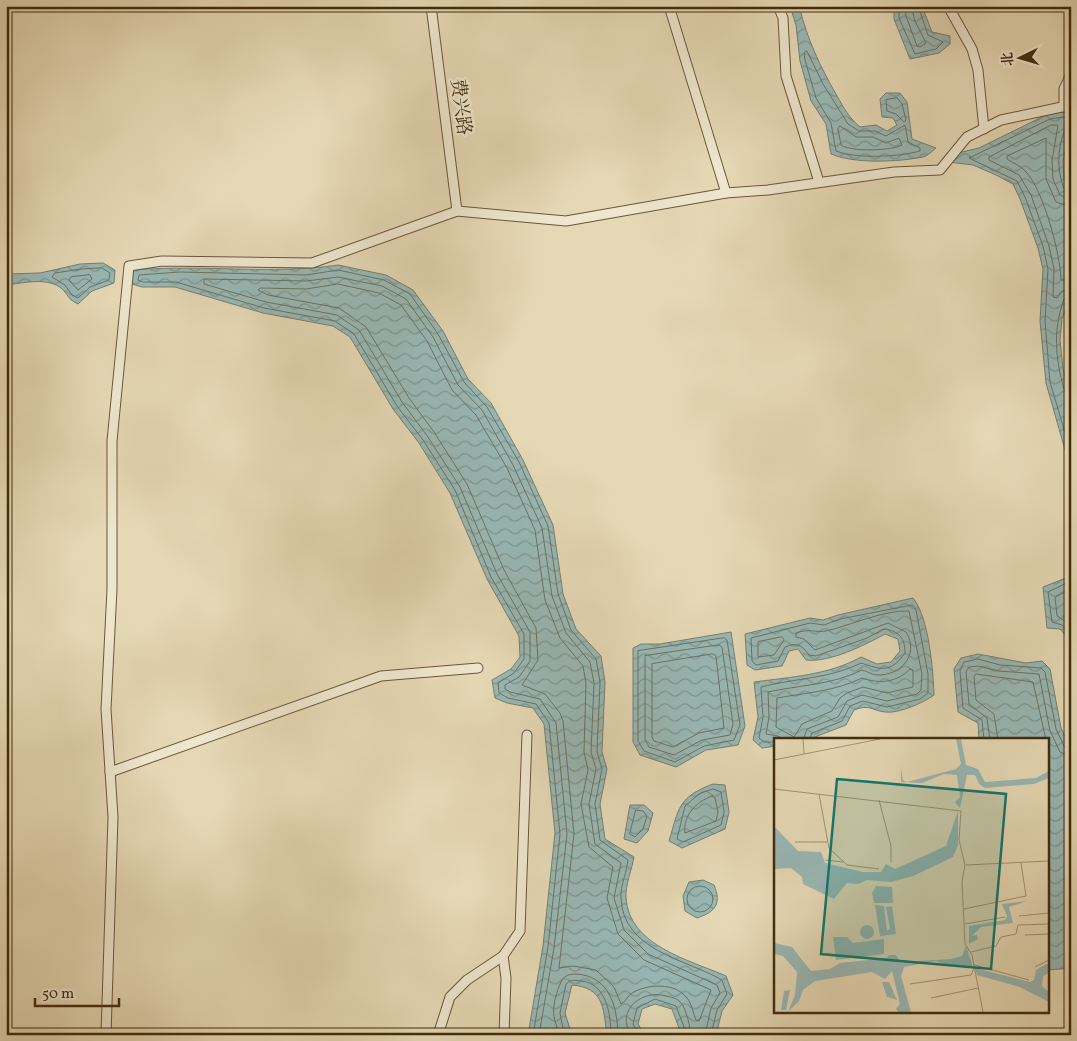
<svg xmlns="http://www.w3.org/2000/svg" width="1077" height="1041" font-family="Vollkorn,'Noto Serif SC',serif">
	<defs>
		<pattern id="water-waves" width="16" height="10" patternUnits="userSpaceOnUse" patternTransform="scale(1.25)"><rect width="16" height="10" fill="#98b8b5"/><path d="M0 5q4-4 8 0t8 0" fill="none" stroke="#7e9692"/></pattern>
	</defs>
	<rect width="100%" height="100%" fill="#e5d8b4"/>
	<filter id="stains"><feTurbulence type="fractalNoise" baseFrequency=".004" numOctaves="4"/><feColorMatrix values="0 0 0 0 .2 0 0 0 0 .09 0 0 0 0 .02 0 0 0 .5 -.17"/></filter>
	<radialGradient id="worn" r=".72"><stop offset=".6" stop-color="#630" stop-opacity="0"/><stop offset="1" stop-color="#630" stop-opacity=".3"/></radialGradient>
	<!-- water -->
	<g fill="url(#water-waves)" stroke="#768072">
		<path d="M790 6H799C808 41 819 64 837 96 844 108 849 118 860 127L876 125 887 131 897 125 893 118 882 117 880 99 886 93H900L907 102 912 139 936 148C932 151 928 156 923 157 898 162 854 164 831 154L826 124 811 101 800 61 796 25Z"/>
		<path d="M894 6H922L932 32 950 36V44L939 53 910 59 894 19Z"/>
		<path d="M1071 111V127L1063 161 1064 177 1071 194V294L1062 319 1060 340 1063 369 1071 397V471L1046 383 1040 321 1043 269 1038 248 1020 199 1013 184 996 175 973 165 949 162 958 153 979 148 1048 114Z"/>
		<path d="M103 263 115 270 114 283 92 291 78 304C67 299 69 295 61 288 47 277 23 283 6 285V274L40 273 80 264Z"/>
		<path d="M338 265 386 275 413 290 443 331 468 379 491 403 523 460 553 525 563 594 576 629 601 656 605 682 602 752 607 769 600 804 605 839 634 857C632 869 625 886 626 898 629 946 690 960 726 976L733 995 722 1011 716 1035H675L679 1028 672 1009 655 1004 642 1009 638 1024 645 1035H607C603 1007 604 988 572 985L565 1013 570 1029 569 1035H528L543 946 555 833 544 724 533 708 507 703 495 698 492 680 511 669 520 657 519 636 487 579 450 493 419 443 393 409 350 337 333 326 263 313 175 287H142L132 284 133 270C202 264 271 275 338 265Z"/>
		<path d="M1071 571V661L1066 636 1060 629 1047 628 1043 587 1066 578Z"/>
		<path d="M913 598C929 618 933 669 934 695 923 703 898 714 885 712 870 710 870 704 854 710L846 725 807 740H776V746L762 748 753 740 758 717 754 682C791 677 829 675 861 657L877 664 891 662 900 651 898 639 885 634C865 645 829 663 806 660L798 649 789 651 782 666 755 670 747 665 745 634 810 618 823 620 838 615Z"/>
		<path d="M731 632 745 726 738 745 706 750 676 767 640 755 633 742V648L641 644H660Z"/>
		<path d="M978 654 1026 663 1042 661 1050 669 1061 728 1071 750V968L1048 970V740H979L978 723 958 712 954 669 961 658Z"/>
		<path d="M713 784 725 785 729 812 725 829 682 848 669 841C679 808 678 797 713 784Z"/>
		<path d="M630 805H644L653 813 648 831 637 843 624 839Z"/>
		<path d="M703 880 714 885C722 904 715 912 697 918L685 911 683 896 689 882Z"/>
	</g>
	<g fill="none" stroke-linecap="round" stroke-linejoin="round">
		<!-- shore -->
		<g stroke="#6d7262" stroke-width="1">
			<path d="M899 6V18L915 54 936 49 943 42 928 35 918 6"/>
			<path d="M905 6 906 16 917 46 920 47 926 43 915 21 911 6"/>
			<path d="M807 51 823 84 848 124 859 131H875L886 136 905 125 908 142 920 148V151C899 157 855 159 836 151L831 123 816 98 805 60 804 53Z"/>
			<path d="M897 98 902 104 906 120 904 122 896 114 887 111 886 100Z"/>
			<path d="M1071 116 1050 119 969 158 1017 181 1025 197 1043 246 1048 269 1045 321 1050 382 1071 453"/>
			<path d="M840 126 856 137H873L886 143 899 138 902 145C891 151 851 152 841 145L838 129Z"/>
			<path d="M1071 128 1064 132C1057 151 1057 170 1064 189L1071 193"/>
			<path d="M1071 200 1060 195 1053 179 1052 161 1058 125H1051L989 157V160L1019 175 1031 195 1049 246 1054 269 1053 297 1057 298 1062 291 1071 289"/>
			<path d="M1071 207 1056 202 1046 179V138L1007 156V159C1013 163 1021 166 1026 172 1043 189 1061 256 1061 280L1071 281"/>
			<path d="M102 268 110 273 109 280 90 287 78 298 72 295 65 285 52 277 55 273 81 269Z"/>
			<path d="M90 275 92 279 78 290 69 280 71 277Z"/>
			<path d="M338 284 379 293 401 305 427 341 452 390 476 415 507 468 535 530 545 600 560 638 583 666 586 683 584 752 588 770 581 804 589 847 613 867 607 898 618 934 644 960 711 990 699 1021 696 1020C693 1013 692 1004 687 998 675 982 647 984 632 993 627 996 626 1002 621 1004L614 987 596 970 573 966 559 968 574 834 563 721 560 713 545 694 522 685 538 660 536 628 504 570 467 484 434 432 409 398 366 327 339 308 268 295 258 290 260 288 306 289Z"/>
			<path d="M1071 295 1064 299C1053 330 1055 357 1064 389L1071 393"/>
			<path d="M1071 581 1048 592 1052 622 1062 625 1071 635"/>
			<path d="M1071 589 1055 597 1057 616 1071 625"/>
			<path d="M782 637 784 640 774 655 758 657V642Z"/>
			<path d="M724 638 727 640 740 725 734 740 704 746 675 762 644 751 638 741V651Z"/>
			<path d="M719 645 722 647 733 724 730 735 702 740 674 755 649 747 645 739V656Z"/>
			<path d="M713 654 716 656 724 728 699 733 673 747 654 741 652 737V664Z"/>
			<path d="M910 669 913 670V687L887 693 863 687 847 693 840 698 832 711 802 724 794 737 776 727 777 698C805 693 836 691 862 678 880 684 896 683 910 669Z"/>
			<path d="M784 740 778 736 766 734 769 717 768 692C800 685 832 685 862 670 867 671 872 675 877 675 901 676 920 654 906 632L888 623 815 650 804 639 796 637V633C810 628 816 633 826 631 851 625 884 610 909 611L922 674 921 690 917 694 887 701 862 695 847 701 838 717 807 729 803 740"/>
			<path d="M984 740 982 720 963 708 960 671 964 662 978 659 1000 665 1041 668 1045 672 1056 729 1065 748 1071 750"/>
			<path d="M990 740 987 718 969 704 966 672 969 667 978 666 999 671 1039 674 1050 731 1060 752 1071 757"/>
			<path d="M998 740 994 714 976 700 974 676 976 674 1033 682 1046 740"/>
			<path d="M776 742H764L759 738 763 717 761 687C795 678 829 679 861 663 882 670 891 673 905 653 905 638 899 631 884 629L867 638 816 656 809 655C801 645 798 642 785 647L778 661 756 665 752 661 751 638 810 623 824 625 840 619 912 605 916 610 928 674V693L920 699 887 707 863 701 850 706 842 721 812 733 809 740"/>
			<path d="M713 789 721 792 724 812 721 825 683 842 677 839 685 806 699 794Z"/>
			<path d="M712 796 715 798 718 812 716 821 685 833C683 815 696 802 712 796Z"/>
			<path d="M636 810 643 811 647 816 643 829 635 837 630 834Z"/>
			<circle cx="700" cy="899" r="13"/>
			<path d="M533 1035 548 947 560 834 549 723 536 704 508 698 499 693 498 683 514 673 524 659V634L491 577 455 490 423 440 397 406 354 334 335 321 264 308 176 282H143L138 280 139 275 180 272 306 275 338 270 384 280 410 294 438 334 464 382 487 407 519 462 548 526 558 594 571 630 596 659 600 682 597 752 602 769 595 804 600 840 628 860C627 872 620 886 621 898 623 951 686 959 722 980L727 994 717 1010 711 1035"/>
			<path d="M539 1035 554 948 567 834 556 723 540 699 510 692 505 689V685L519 677 530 661V632L497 574 460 487 428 437 402 402 359 330 337 315 266 302 204 284V279L306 281 338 277 382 286 406 299 433 337 458 385 482 410 513 465 542 528 552 596 566 633 590 662 594 683 591 752 596 769 589 804 595 844 621 863 614 898 624 930 648 954 717 985 720 993 711 1008 705 1035"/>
			<path d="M558 1035C558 1028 555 1023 554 1016 552 1007 557 990 561 982 564 975 570 974 577 974 610 977 617 1006 618 1035"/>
			<path d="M564 1035 560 1013 566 984C571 979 575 980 581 981 606 983 611 1014 611 1035"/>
			<path d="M631 1035C615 1010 642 989 666 996 671 997 677 998 680 1002 684 1005 685 1011 687 1016 689 1023 691 1028 688 1035"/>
			<path d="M639 1035 633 1024 637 1008 655 999 676 1006 684 1027 681 1035"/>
		</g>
		<defs>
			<g id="street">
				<path d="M431 6 457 211"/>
				<path d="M669 6 726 193"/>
				<path d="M778 6 783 18 786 76 819 182"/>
				<path d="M948 6 972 49 978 70 984 129"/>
				<path d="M1064 107V89L1071 74"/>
				<path d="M110 772 381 676 478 668"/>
				<path d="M503 956 506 978 504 1035"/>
				<path d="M106 1035 113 817 106 709 112 589V441L129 266 162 261 312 263 457 211 566 221 726 193 768 190 894 172 940 170 967 137 1001 120 1071 105"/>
				<path d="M438 1035 450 997 467 980 503 956 520 931 527 735"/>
			</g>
		</defs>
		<!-- street casing -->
		<use href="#street" stroke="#6b5738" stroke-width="11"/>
		<!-- street -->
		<use href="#street" stroke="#eee6ce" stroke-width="9"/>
	</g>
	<g text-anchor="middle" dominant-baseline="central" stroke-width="5" stroke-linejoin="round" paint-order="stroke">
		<!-- street labels -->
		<g font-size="19" fill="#422c0e" stroke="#eee6ce">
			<text transform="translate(460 107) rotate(83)">费兴路</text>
		</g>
	</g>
	<!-- overview -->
	<g transform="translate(774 738)">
		<rect width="275" height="275" fill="#e5d8b4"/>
		<path d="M182 1H187L192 27 204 31 211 44 262 40 275 33V40L260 46 211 50 205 46 201 37H193L186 70 181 64 186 59 183 37 170 36 148 45 127 44V30L129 42 133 44 182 31 187 26ZM184 73V107L179 119 139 138 117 144 93 142 84 146 73 145 60 161 29 146 28 139 17 130 0 131V88L24 113 47 114 51 125 89 134H107L112 126 121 131 172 108ZM102 148 118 149 119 165H100L98 155ZM253 163 235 169 239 185 207 189 198 198 203 197 204 201 195 206V188L231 182 233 178 228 166ZM101 167 110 168 113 193 116 191 112 169 118 168 122 196 106 198ZM86 194a7 7 0 1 1 14 0a7 7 0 1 1-14 0ZM59 199H73L79 205 110 201V216L62 222ZM0 205 18 209 37 233 56 231 66 225 113 220 115 217H122L125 222 131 224 177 221 188 218 192 208 199 229 175 228 162 223 130 229 127 238 137 274H124L122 271 126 266 118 233 111 241 98 234 41 243 29 252 25 263 14 274 21 257 23 234 9 218 0 216ZM272 226H275V235L269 238 268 248 275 254V264L246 249 203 237 201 230 256 244 260 242 262 232ZM108 244H115L123 262 113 259ZM16 252 12 272H7L10 253Z" fill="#98b8b5"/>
		<path fill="none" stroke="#a49372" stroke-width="1" d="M29 1 30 16M0 22 106 1M0 51 187 73 185 102 191 127 188 144 191 206 198 217 209 274M45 56 55 110 73 127 105 131M105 62 117 108V124M21 104H53M51 122 69 124M192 127 275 123M190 171 252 158 247 125M245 178 275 175M191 186 231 179M251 197 275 196M197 214 222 208 227 199 242 196 244 187 275 186M200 227 255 242M261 229 275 222M136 246 197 237 200 230M157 260 204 250"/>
		<path fill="#0f766e" fill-opacity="0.15" stroke="#0f766e" stroke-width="2.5" d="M63 41 232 56 217 231 47 216Z"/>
		<rect width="275" height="275" fill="none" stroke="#422c0e" stroke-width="2.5"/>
	</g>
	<!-- margin -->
	<rect width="1077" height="1041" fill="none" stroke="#e5d8b4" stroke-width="25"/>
	<rect x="8" y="8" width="1062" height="1026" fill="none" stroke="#422c0e" stroke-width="2.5"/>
	<rect x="12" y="12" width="1052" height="1016" fill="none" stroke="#422c0e"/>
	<!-- north arrow -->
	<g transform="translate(1020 58) rotate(265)" stroke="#eee6ce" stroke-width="4" paint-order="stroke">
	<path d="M0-4L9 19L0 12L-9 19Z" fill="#422c0e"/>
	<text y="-8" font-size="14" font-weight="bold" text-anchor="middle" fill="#422c0e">北</text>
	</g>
	<!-- scale -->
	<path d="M35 998v8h84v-8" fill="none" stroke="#422c0e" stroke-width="2.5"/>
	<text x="42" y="998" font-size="15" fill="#422c0e" stroke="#eee6ce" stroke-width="4" paint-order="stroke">50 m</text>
	<rect width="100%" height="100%" filter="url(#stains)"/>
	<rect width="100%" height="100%" fill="url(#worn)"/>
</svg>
